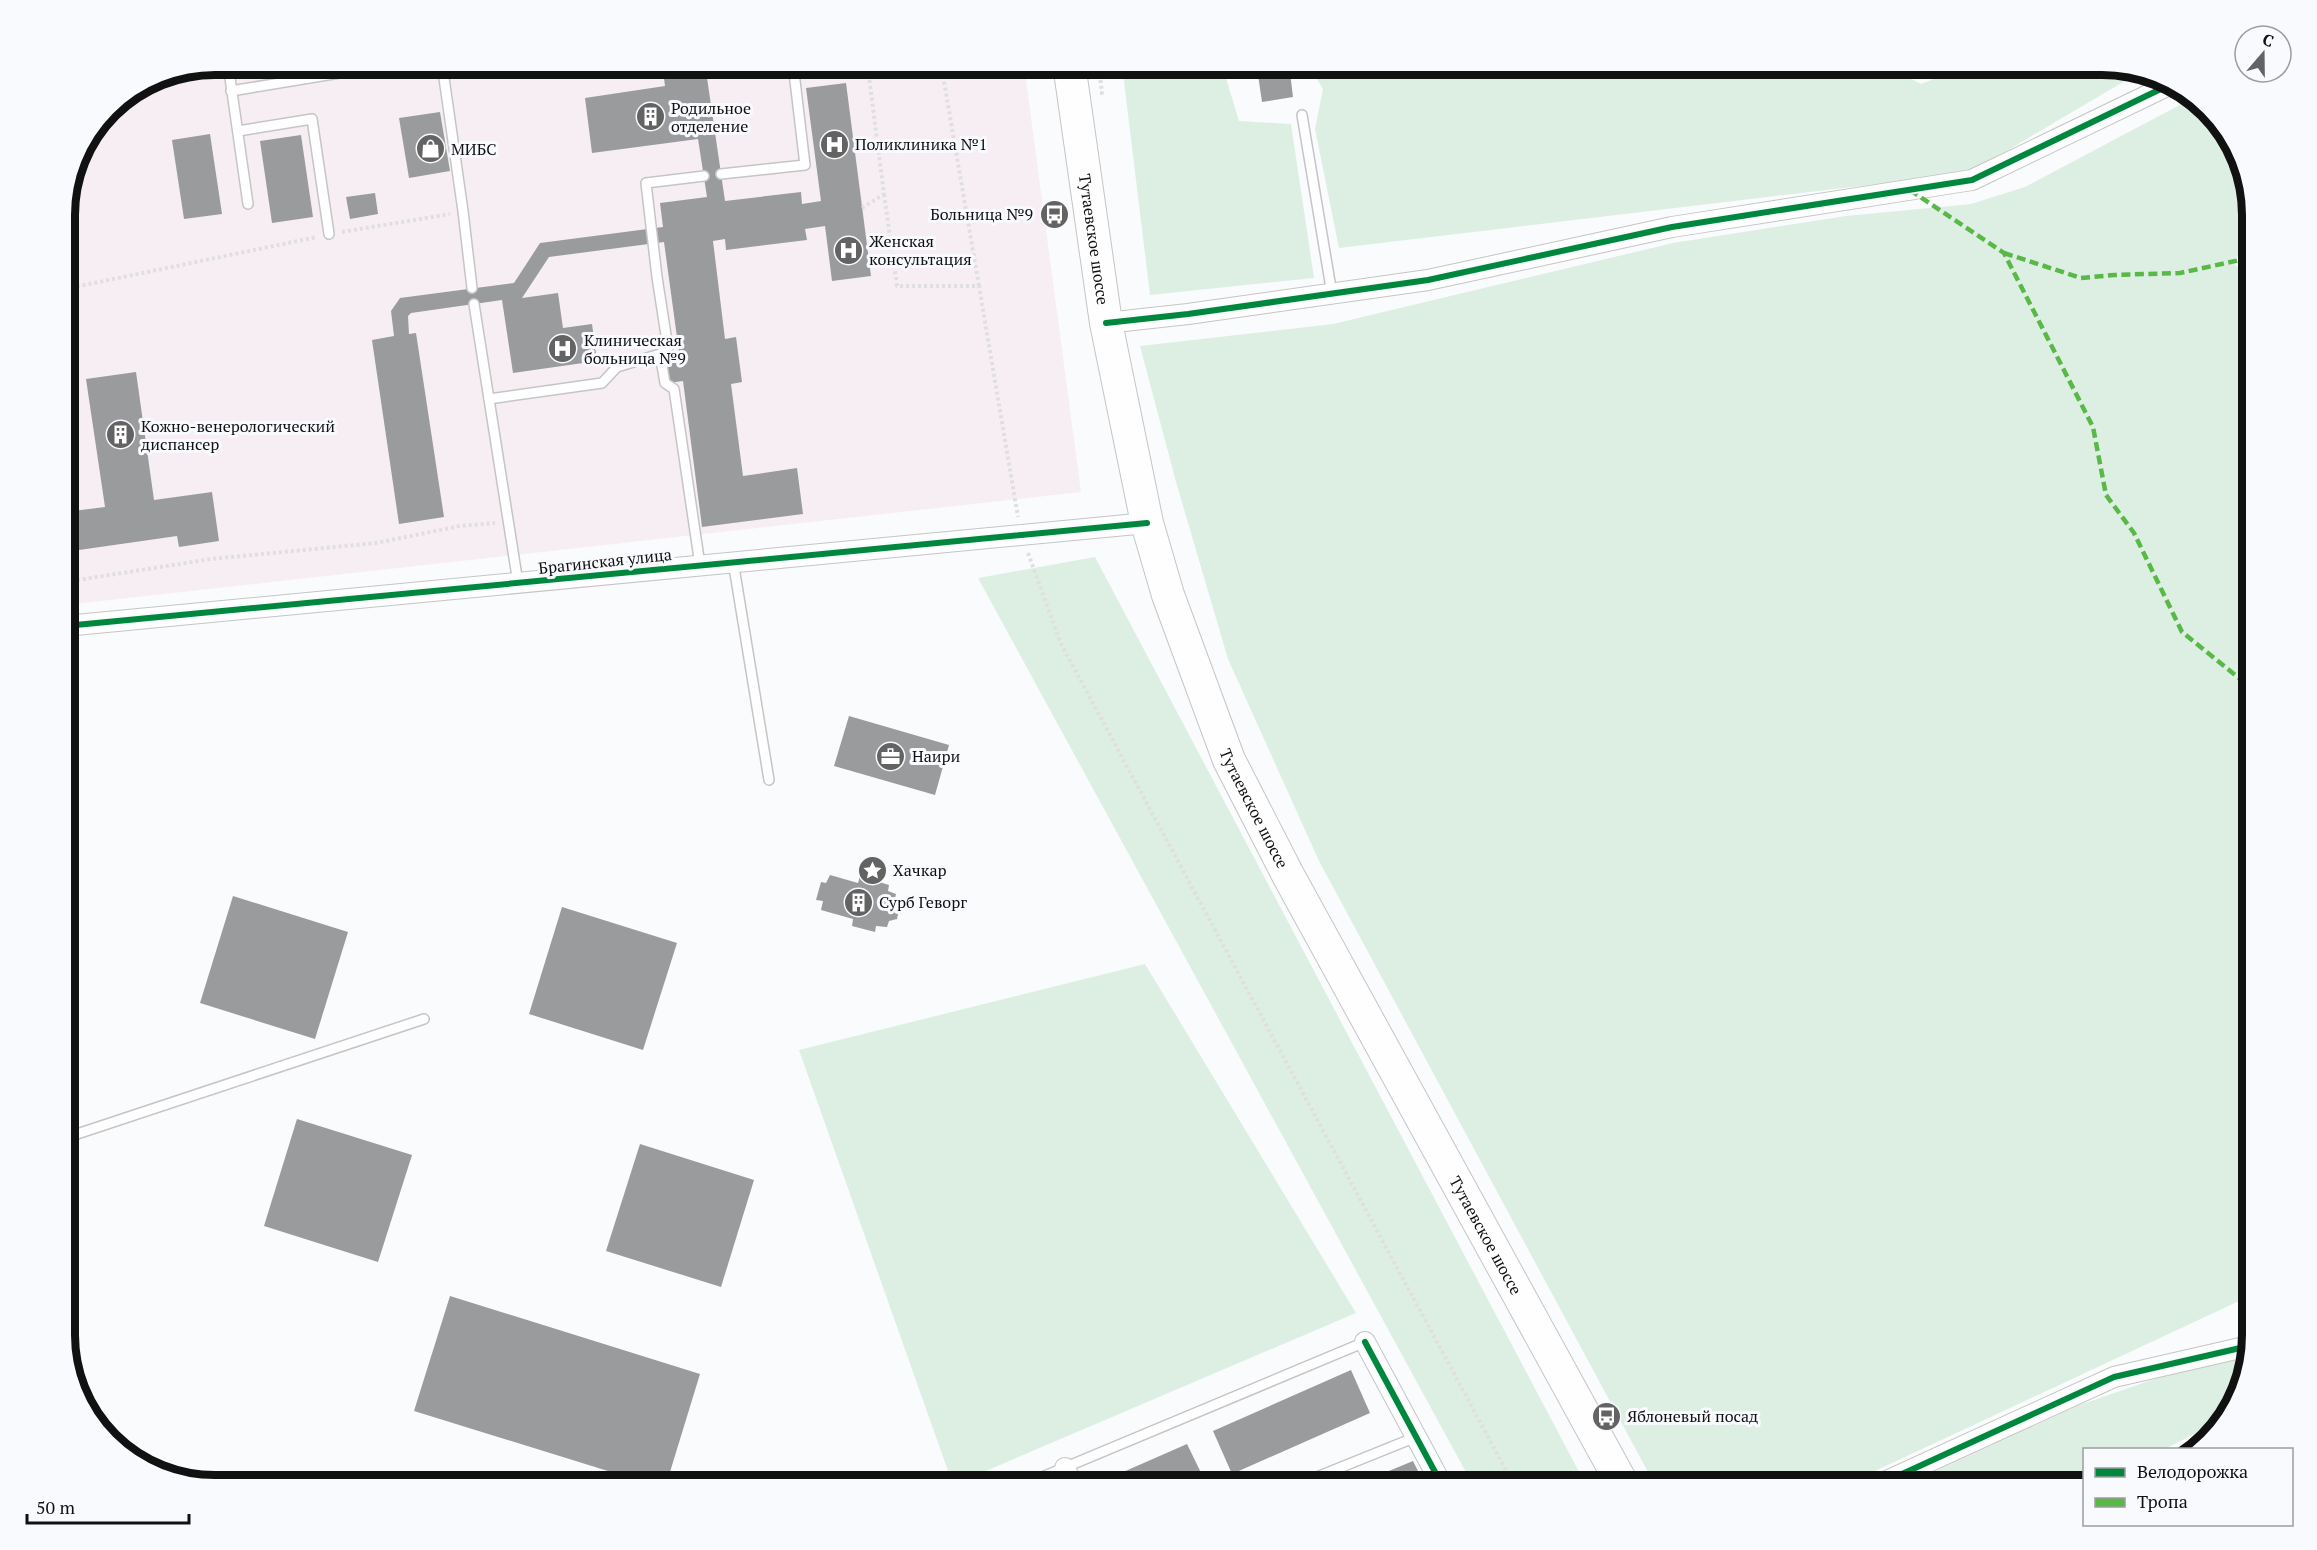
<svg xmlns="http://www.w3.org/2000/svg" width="2317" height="1550" font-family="'PT Serif',serif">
	<rect width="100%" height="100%" fill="#fafbfd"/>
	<!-- medical -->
	<path fill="#f7eef3" d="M215 64 1024 65 1081 492 65 605V205L76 157 109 108 158 76Z"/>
	<!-- green -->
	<g fill="#ddefe3">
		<path d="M1883 64 1921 84 1972 64 2102 65 2135 75 1969 173 1339 248 1315 129 1323 89 1308 65Z"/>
		<path d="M1122 65H1222L1239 121 1291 124 1314 278 1150 295Z"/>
		<path d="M2193 98 2237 148 2252 215V238L2233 262 2252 283V1295L1845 1485H1655L1319 861 1228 659 1176 482 1140 346 1333 324 1673 243 1846 216 1971 204 2025 187Z"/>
		<path d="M1095 557 1586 1485H1473L978 578Z"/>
		<path d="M1145 964 1356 1313 953 1485 799 1050Z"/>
		<path d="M2249 1346 2227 1417 2165 1449 2084 1450V1485H1906L2077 1406Z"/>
	</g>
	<!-- building -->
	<g fill="#9a9b9c">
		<path d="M662 64H705L725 201 801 192 802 204 821 201 806 88 846 83 871 276 832 281 825 226 805 229 807 240 726 250 725 239 713 241 725 339 736 337 742 382 731 384 743 476 797 468 803 514 702 527 683 381 669 383 665 353 679 352 664 242 549 257 522 298 558 293 563 328 592 324 597 361 513 373 502 300 411 313 408 316 409 334 416 333 444 517 399 524 372 340 394 336 391 311 400 298 514 283 540 243 663 227 660 203 707 197 698 139 592 153 585 98 665 86Z"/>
		<path d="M1285 64H1289L1293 97 1262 102 1257 68Z"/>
		<path d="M440 112 450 171 409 178 399 118Z"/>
		<path d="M210 134 222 214 184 219 172 140Z"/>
		<path d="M301 135 313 217 272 223 260 141Z"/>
		<path d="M375 193 378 214 350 219 346 197Z"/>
		<path d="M136 372 154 500 212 492 219 541 179 547 177 536 65 552V512L105 507 86 379Z"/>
		<path d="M849 716 949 745 935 795 834 766Z"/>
		<path d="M830 875 858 883 860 876 889 885 888 891 896 894 894 903 899 909 897 919 889 921 887 927 876 926 875 932 852 926 853 919 821 910 823 901 816 900 821 882 826 883Z"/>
		<path d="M233 896 348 932 315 1039 200 1003Z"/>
		<path d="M562 907 677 943 643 1050 529 1014Z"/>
		<path d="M297 1119 412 1155 378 1262 264 1226Z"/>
		<path d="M640 1144 754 1180 721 1287 606 1251Z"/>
		<path d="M450 1296 700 1374 666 1485H653L414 1411Z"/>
		<path d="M1351 1370 1370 1413 1232 1474 1213 1431Z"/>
		<path d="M1187 1444 1207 1485H1118L1114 1476Z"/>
		<path d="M1413 1461 1425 1485H1355Z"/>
	</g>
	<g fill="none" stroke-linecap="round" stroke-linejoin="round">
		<defs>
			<g id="lane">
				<path d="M228 64 248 204"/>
				<path d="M442 64 463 211 472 288"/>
				<path d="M855 66 862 64"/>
				<path d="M231 91 394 64"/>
				<path d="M1302 115 1332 294"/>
				<path d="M238 131 312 119 329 234"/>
				<path d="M721 174 805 165 793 64"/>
				<path d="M474 304 518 583"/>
				<path d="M489 399 602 383 617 367 660 354"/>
				<path d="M733 561 769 780"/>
				<path d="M700 565 674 389 665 383 660 354 668 348 657 277 646 183 704 176"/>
				<path d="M65 1138 424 1019"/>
				<path d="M1326 1474 1330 1485"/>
				<path d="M1023 1485 1365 1342"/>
				<path d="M1297 1485 1416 1437"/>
			</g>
			<g id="street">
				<path d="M1106 323 1188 314 1428 280 1672 227 1972 180 2169 85"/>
				<path d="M65 626 1147 523"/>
				<path d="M1365 1342 1442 1485"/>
				<path d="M1065 1468 1072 1485"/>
				<path d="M1878 1485 2114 1377 2249 1346"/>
			</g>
			<g id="primary">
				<path id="s1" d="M1069 64 1106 323 1147 523 1168 595 1229 760 1288 875 1623 1485"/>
			</g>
		</defs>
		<!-- lane casing -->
		<use href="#lane" stroke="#c5c5c7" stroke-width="12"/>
		<!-- street casing -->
		<use href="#street" stroke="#c5c5c7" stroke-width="22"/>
		<!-- primary casing -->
		<use href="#primary" stroke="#c5c5c7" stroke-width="34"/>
		<!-- path -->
		<g stroke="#dfdfe0" stroke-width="4" stroke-dasharray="3 3" stroke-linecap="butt">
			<path d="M941 64 979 286"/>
			<path d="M1099 68 1102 93H1099"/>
			<path d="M808 72 842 68"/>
			<path d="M884 194 897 286H979L1018 517"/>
			<path d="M862 208 884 194 869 77"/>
			<path d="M342 232 450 214"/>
			<path d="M65 289 317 237"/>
			<path d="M1028 553 1061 644 1514 1485"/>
			<path d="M65 582 211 559 376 543 460 526 495 523"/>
		</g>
		<!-- lane -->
		<use href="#lane" stroke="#fefeff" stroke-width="9"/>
		<!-- street -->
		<use href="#street" stroke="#fefeff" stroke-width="20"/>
		<!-- primary -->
		<use href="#primary" stroke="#fefeff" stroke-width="32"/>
		<!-- quiet -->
		<g stroke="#58b947" stroke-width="4.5" stroke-dasharray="9 4.5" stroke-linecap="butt">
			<path d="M1910 190 2004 253 2093 427 2106 495 2134 533 2182 632 2240 679 2252 713"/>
			<path d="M2004 253 2081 278 2114 275 2180 273 2249 258 2252 253"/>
		</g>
		<defs>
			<g id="cycleway">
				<path d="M1106 323 1188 314 1428 280 1672 227 1972 180 2169 85"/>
				<path d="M65 626 1147 523"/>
				<path d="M1365 1342 1442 1485"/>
				<path d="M1878 1485 2114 1377 2249 1346"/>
			</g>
		</defs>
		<!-- cycleway casing -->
		<use href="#cycleway" stroke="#f9fafe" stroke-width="10"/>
		<!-- cycleway -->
		<use href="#cycleway" stroke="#00873e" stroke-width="6"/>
	</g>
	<!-- icons -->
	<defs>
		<symbol id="building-disc" viewBox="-11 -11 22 22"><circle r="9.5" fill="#636364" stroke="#f9fafe"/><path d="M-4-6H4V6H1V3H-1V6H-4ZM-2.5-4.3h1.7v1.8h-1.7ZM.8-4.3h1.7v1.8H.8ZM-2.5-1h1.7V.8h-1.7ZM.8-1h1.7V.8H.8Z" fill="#fff"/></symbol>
		<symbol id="hospital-disc" viewBox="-11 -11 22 22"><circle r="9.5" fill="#636364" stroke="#f9fafe"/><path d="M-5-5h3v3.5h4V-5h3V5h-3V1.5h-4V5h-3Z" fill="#fff"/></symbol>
		<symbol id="shop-disc" viewBox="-11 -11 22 22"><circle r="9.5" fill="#636364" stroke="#f9fafe"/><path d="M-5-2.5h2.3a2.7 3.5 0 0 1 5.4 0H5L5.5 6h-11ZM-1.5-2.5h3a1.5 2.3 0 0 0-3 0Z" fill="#fff"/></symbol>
		<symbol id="bus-disc" viewBox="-11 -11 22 22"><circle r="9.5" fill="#636364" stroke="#f9fafe"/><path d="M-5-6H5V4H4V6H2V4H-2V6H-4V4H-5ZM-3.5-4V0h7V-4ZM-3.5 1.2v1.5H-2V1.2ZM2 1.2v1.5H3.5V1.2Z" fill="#fff"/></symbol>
		<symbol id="office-disc" viewBox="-11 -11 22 22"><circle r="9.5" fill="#636364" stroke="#f9fafe"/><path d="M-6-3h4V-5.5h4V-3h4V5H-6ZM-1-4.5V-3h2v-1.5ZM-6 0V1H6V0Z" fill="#fff"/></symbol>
		<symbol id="sight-disc" viewBox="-11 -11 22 22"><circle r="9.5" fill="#636364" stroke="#f9fafe"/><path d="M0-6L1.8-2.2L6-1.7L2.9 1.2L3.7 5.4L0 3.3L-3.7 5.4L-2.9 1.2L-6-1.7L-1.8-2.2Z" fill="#fff"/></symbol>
	</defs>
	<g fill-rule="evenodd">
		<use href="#building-disc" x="634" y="100" width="33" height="33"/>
		<use href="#hospital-disc" x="818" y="128" width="33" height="33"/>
		<use href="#shop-disc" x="414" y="132" width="33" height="33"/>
		<use href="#bus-disc" x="1038" y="198" width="33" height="33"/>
		<use href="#hospital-disc" x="832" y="234" width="33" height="33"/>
		<use href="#hospital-disc" x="546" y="332" width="33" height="33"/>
		<use href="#building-disc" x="104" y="418" width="33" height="33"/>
		<use href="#office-disc" x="874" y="740" width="33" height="33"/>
		<use href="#sight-disc" x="856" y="854" width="33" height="33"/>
		<use href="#building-disc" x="842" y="886" width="33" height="33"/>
		<use href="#bus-disc" x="1590" y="1400" width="33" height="33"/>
	</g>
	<g text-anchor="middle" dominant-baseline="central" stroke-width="6" stroke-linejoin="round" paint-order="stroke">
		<!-- poi labels -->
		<g font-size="16" fill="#111112" stroke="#f9fafe" text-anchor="start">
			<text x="671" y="108">Родильное<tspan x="671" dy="18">отделение</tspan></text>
			<text x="855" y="144">Поликлиника №1</text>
			<text x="451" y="149">МИБС</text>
			<text x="1033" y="214" text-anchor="end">Больница №9</text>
			<text x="869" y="241">Женская<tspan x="869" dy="18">консультация</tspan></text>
			<text x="584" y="340">Клиническая<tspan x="584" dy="18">больница №9</tspan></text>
			<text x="141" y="426">Кожно-венерологический<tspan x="141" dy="18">диспансер</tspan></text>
			<text x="912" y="756">Наири</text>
			<text x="893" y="870">Хачкар</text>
			<text x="879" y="902">Сурб Геворг</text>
			<text x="1627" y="1416">Яблоневый посад</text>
		</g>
		<!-- street labels -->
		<g font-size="16" fill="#111112" stroke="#f9fafe">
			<text stroke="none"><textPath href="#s1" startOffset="177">Тутаевское шоссе</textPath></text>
			<text transform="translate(605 561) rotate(-6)">Брагинская улица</text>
			<text stroke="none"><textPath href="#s1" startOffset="771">Тутаевское шоссе</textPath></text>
			<text stroke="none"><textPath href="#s1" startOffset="1257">Тутаевское шоссе</textPath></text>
		</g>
	</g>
	<!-- crop -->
	<path d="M0 0H2317V1550H0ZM215 75H2102A140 140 0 0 1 2242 215V1335A140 140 0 0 1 2102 1475H215A140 140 0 0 1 75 1335V215A140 140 0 0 1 215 75Z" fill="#f9fafe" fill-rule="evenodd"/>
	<path fill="none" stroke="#111112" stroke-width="8" d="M215 75H2102A140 140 0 0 1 2242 215V1335A140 140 0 0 1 2102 1475H215A140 140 0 0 1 75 1335V215A140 140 0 0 1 215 75Z"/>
	<!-- legend -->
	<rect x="2083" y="1448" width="210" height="78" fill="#f9fafe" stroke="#9c9da0" stroke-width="1.5"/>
	<rect x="2095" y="1468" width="30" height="9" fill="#00873e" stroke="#9c9da0" stroke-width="1.5"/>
	<text x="2137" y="1478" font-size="18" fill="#111112">Велодорожка</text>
	<rect x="2095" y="1498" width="30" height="9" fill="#58b947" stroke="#9c9da0" stroke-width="1.5"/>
	<text x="2137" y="1508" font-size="18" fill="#111112">Тропа</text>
	<!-- north arrow -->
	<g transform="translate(2263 54) rotate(20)"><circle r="28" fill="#f9fafe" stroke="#9c9da0" stroke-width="1.5"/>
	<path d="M0-4.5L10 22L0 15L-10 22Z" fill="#636364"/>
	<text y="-9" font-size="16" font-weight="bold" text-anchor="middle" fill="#111112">С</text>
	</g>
	<!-- scale -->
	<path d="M27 1514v9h162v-9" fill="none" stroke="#111112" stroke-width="3"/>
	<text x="36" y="1514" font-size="18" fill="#111112" stroke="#f9fafe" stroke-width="4.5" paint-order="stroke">50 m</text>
</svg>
